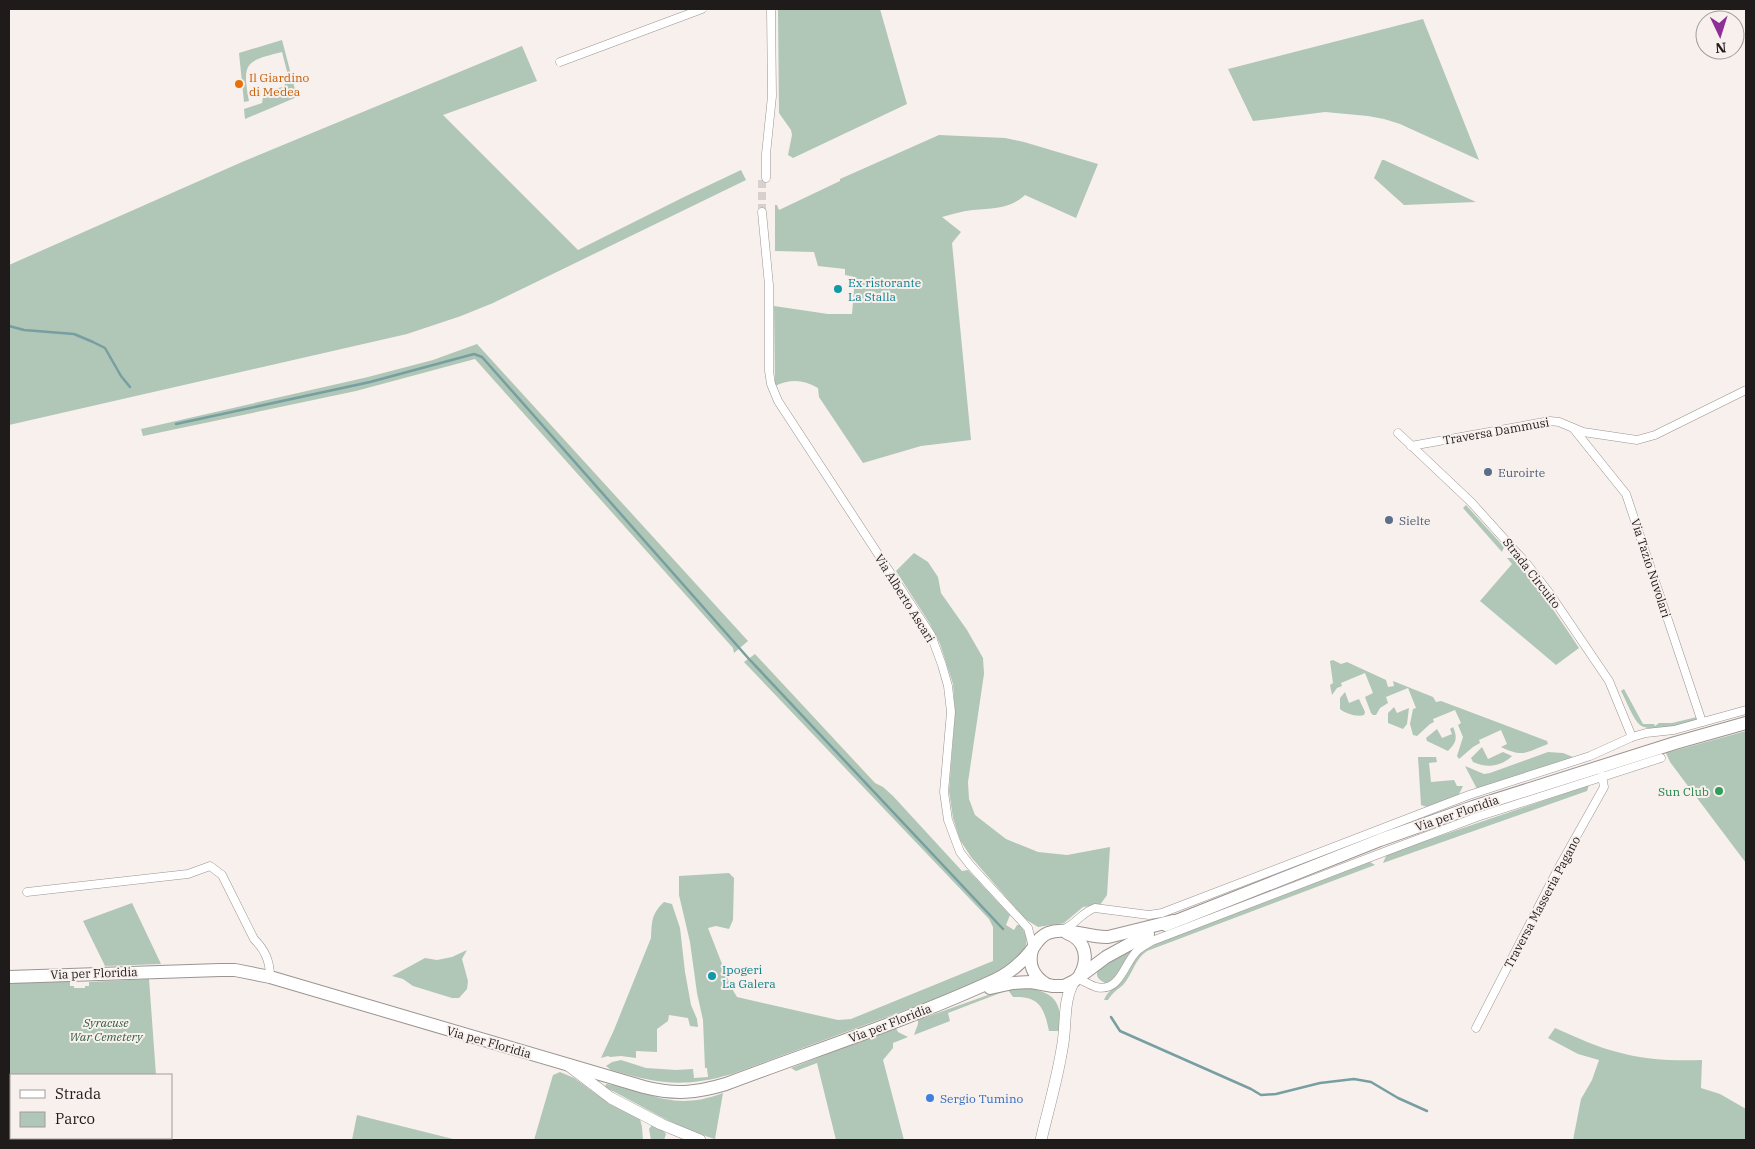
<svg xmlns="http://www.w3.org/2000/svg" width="1755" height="1149" font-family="'IBM Plex Serif',serif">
	<rect width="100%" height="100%" fill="#f8f0ed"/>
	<!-- green -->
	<g fill="#b0c6b6">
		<path d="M778 9H880L907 104 793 158 788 155 792 135 791 130 779 113Z"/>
		<path d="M1423 19 1479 160 1400 124 1384 119 1368 116 1325 112 1253 121 1228 69Z"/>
		<path d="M282 40 297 97 245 119 244 109 262 103 264 91 283 87 289 79 282 52C245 61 242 63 249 101L244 102 239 53Z"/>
		<path d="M522 46 537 81 443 115 578 250 684 197 741 170 746 180 493 303 461 316 407 334 9 425V265L242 162Z"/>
		<path d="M939 135 1005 138 1024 142 1098 164 1076 218 1025 195C1010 209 993 208 973 210 963 211 953 214 942 217L961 232 952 243 971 440 921 446 863 463 819 397 818 388C803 379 790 379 775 386L774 306 828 314H852L855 277 845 275V269L818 266 814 252 775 251V205H777L779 210 840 181V179Z"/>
		<path d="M1382 160H1384L1476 202 1404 205 1374 178Z"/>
		<path d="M477 344 748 641 734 653 733 648 475 359 356 391 143 436 141 429 368 377 433 360Z"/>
		<path d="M1466 505 1504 547 1502 552 1463 508Z"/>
		<path d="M914 553 928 562 938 577 941 593 967 630 983 658 984 674 968 782 969 799 975 815 1006 839 1038 852 1067 855 1110 847 1107 895 1100 905 1083 907 1064 923 1038 927 1025 919 971 857 960 840 953 818 949 791 955 713 953 684 940 644 930 624 896 571Z"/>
		<path d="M1507 558H1513C1537 586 1559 617 1579 648L1556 665 1480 601 1512 564Z"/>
		<path d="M755 654 875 783 883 787 893 796 962 871 968 870 1010 915 1006 925 1014 930 1017 925H1020C1039 949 1013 963 995 977L732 1074C684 1088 658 1084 611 1070L606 1066 612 1062 621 1060 646 1068 676 1070 693 1069 694 1078 708 1077 707 1068H705L703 1020 697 993 690 942 679 895V876L729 873 734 878 733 920 729 929 716 926 708 928 731 987 737 997 838 1020 851 1019 993 961V927L989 919 744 662Z"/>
		<path d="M1333 660 1341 664 1347 662 1386 680 1388 687 1394 686 1393 681 1433 697 1436 702 1441 701 1547 741 1548 744C1527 752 1523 758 1501 747L1507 744 1501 730 1479 740 1480 743 1473 747 1459 759 1457 756 1463 737 1458 725 1461 723 1455 710 1433 719 1434 722 1430 724 1417 736 1413 735 1410 724 1413 709 1416 708 1408 688 1386 697 1388 703 1380 708 1376 715H1373L1371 713 1365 697 1373 693 1365 673 1341 683 1342 686 1337 688 1332 695 1330 685 1333 683 1330 661Z"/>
		<path d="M1624 689 1643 724H1654L1655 726 1659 723H1672L1697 717V719C1687 725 1649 733 1640 725 1633 719 1626 700 1621 691Z"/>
		<path d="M1345 692 1349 703 1359 699 1365 712 1364 715C1357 717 1346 714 1340 709V698Z"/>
		<path d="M1394 707 1397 713 1409 708 1407 724 1403 729 1388 723V713Z"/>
		<path d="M1453 727C1458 738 1456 743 1448 751L1427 741 1426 738 1437 729 1442 738 1452 734 1450 729Z"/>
		<path d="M1746 731V863L1679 774 1670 762 1666 753Z"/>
		<path d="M1482 747 1488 759 1503 752 1512 756C1501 767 1486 768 1473 762L1471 758Z"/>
		<path d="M1548 752 1563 753 1573 757 1477 789 1465 766 1484 774 1490 773Z"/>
		<path d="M1418 757H1436L1437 762 1429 763 1431 782 1454 780 1457 786H1463L1458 796 1427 807 1421 805Z"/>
		<path d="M1589 785 1587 791 1383 863 1387 854Z"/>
		<path d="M1370 862 1375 865 1147 951C1134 960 1133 974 1123 985 1117 990 1112 993 1108 1000H1104C1109 988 1116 989 1123 980 1135 964 1132 956 1153 945Z"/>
		<path d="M664 902 672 904 680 928 685 972 691 1005 697 1019 698 1027 690 1026 688 1018 669 1015 668 1021 657 1029V1052L636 1051V1058L621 1056 610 1057 608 1056 601 1058 614 1030 651 938C652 922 651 914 664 902Z"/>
		<path d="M132 903 161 964 105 966 83 921Z"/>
		<path d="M1138 944C1134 948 1130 952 1127 957 1121 967 1119 982 1105 983 1099 980 1095 976 1098 970Z"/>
		<path d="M467 950 462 959 468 981 467 989 459 998H452L413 986 403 979 392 976 425 958 437 960 452 957Z"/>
		<path d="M149 979 156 1075H11V1137L9 1134V982H70V986H74V988H85V986H89V982Z"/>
		<path d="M1013 986C1045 990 1065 993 1059 1031H1049C1044 1008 1040 996 1013 997L1008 990 948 1013 950 1021 914 1035 918 1024V1020Z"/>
		<path d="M896 1028 898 1032 908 1037 893 1043V1048L883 1060 904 1140H836L817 1063 796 1071 791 1068Z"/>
		<path d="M1555 1028C1576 1037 1598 1048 1621 1053 1647 1060 1675 1061 1702 1060L1701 1088 1720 1094 1746 1109V1140H1573L1581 1099 1592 1080 1599 1060 1578 1054 1548 1038Z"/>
		<path d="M560 1072 574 1078 608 1103 640 1119 642 1127 643 1140H534L553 1075Z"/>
		<path d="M606 1084C653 1092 672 1112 723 1093L715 1139C676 1128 641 1105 605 1087Z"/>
		<path d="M357 1115 457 1140H352Z"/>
		<path d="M652 1125 662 1129 666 1134 664 1140H651L649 1129Z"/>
	</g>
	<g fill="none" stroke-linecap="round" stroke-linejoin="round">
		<!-- stream -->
		<g stroke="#779fa1" stroke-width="2.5">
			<path d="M9 326 24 330 74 334 93 342 105 348 121 376 130 387"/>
			<path d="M176 424 370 382 474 354 482 357 749 659 1003 929"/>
			<path d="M1111 1017 1120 1031 1251 1089 1261 1095 1276 1094 1320 1083 1354 1079 1371 1082 1398 1098 1427 1111"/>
		</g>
		<!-- minor-tunnel -->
		<path stroke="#d7d0cd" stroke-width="8" stroke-dasharray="8 4" stroke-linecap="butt" d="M762 180V212"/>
		<defs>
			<g id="minor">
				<path d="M560 62 702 9"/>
				<path d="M766 178V154L772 96 771 9"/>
				<path d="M762 212 769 285V371L771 384 778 401 931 635 942 665 948 686 951 712 944 792 948 820 960 852 970 865 1028 928 1033 947"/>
				<path d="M1573 428 1626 494 1702 722"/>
				<path d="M1398 433 1471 502 1527 564 1550 594 1609 681 1632 737"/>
				<path d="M1411 446 1550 421 1559 422 1583 432 1637 440 1655 435 1746 390"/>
				<path d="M27 892 188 874 210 866 222 875 254 939C265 950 270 961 270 977"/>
				<path d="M1064 929C1076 924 1082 912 1095 908L1149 915 1162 913 1469 795 1590 756 1632 737 1646 733 1674 730 1746 710"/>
				<path d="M1078 979C1084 981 1090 985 1096 987 1121 993 1124 962 1138 950 1142 946 1147 944 1152 941L1384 852 1477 817 1661 758"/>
				<path d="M1476 1028 1558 869 1604 787 1602 776"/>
			</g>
			<g id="secondary">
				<path d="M569 1066 611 1098 661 1124 700 1140"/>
				<path d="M1041 1140C1048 1110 1057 1080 1062 1049 1067 1026 1062 1002 1074 981"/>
			</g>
			<g id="primary">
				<path d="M1166 925 1380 840 1473 807 1675 743 1746 723"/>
				<path d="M1067 933C1086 940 1089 959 1080 975"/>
				<path d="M1032 950C1028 964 1033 976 1046 984"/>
				<path d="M9 977 220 970H235L270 977 644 1087C675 1095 696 1093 726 1084 816 1050 908 1020 995 980 1008 974 1021 963 1030 952 1036 945 1038 937 1048 933 1066 926 1089 938 1108 937L1173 921"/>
				<path d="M990 988 1013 983 1031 982 1053 986H1064L1074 981 1106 957 1148 934"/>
			</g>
		</defs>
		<!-- minor casing -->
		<use href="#minor" stroke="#9b9491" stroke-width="9"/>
		<!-- secondary casing -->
		<use href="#secondary" stroke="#9b9491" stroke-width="12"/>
		<!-- primary casing -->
		<use href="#primary" stroke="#9b9491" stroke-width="14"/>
		<!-- minor -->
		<use href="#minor" stroke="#fff" stroke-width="8"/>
		<!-- secondary -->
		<use href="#secondary" stroke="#fff" stroke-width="11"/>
		<!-- primary -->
		<use href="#primary" stroke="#fff" stroke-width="12"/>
	</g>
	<!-- markers -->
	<circle fill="#e8710a" stroke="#f8f0ed" stroke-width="2" cx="239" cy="84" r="5"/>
	<g fill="#0f9aa8" stroke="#f8f0ed" stroke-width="2">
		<circle cx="838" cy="289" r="5"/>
		<circle cx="712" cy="976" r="5"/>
	</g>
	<g fill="#5c6f8a" stroke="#f8f0ed" stroke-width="2">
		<circle cx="1488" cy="472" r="5"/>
		<circle cx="1389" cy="520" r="5"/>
	</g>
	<circle fill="#2e9e5b" stroke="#f8f0ed" stroke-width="2" cx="1719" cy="791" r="5"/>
	<circle fill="#3f7fe0" stroke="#f8f0ed" stroke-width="2" cx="930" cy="1098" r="5"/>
	<g text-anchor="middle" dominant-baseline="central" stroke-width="4" stroke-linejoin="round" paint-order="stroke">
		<!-- food labels -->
		<g font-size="12" fill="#c56008" stroke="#f8f0ed" text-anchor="start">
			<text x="249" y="77">Il Giardino<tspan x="249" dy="14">di Medea</tspan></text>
		</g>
		<!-- culture labels -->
		<g font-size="12" fill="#0d838f" stroke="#f8f0ed" text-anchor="start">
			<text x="848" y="282">Ex ristorante<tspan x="848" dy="14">La Stalla</tspan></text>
			<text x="722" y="969">Ipogeri<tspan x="722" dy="14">La Galera</tspan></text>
		</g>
		<!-- street labels -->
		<g font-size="12" fill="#1e1b1a" stroke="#f8f0ed">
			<text transform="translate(1496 431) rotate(-10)">Traversa Dammusi</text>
			<text transform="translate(1651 568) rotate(72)">Via Tazio Nuvolari</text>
			<text transform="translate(1532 573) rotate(52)">Strada Circuito</text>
			<text transform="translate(905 598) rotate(58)">Via Alberto Ascari</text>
			<text transform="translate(1457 813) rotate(-19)">Via per Floridia</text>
			<text transform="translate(1542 902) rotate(-62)">Traversa Masseria Pagano</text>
			<text transform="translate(94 973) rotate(-2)">Via per Floridia</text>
			<text transform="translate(890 1023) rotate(-21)">Via per Floridia</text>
			<text transform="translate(489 1042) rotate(16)">Via per Floridia</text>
		</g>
		<!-- service labels -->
		<g font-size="12" fill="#4e5e75" stroke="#f8f0ed" text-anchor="start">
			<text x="1498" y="472">Euroirte</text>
			<text x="1399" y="520">Sielte</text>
		</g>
		<!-- leisure labels -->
		<g font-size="12" fill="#27864d" stroke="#f8f0ed" text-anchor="end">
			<text x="1709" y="791">Sun Club</text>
		</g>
		<!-- park labels -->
		<g font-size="12" font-style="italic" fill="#316041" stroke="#f8f0ed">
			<text x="106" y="1022">Syracuse<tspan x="106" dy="14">War Cemetery</tspan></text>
		</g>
		<!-- shop labels -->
		<g font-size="12" fill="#366cbe" stroke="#f8f0ed" text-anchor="start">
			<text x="940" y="1098">Sergio Tumino</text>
		</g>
	</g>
	<!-- border -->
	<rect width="1755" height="1149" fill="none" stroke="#1e1b1a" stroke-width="20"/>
	<!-- legend -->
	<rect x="10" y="1074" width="162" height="65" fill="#f8f0ed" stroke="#a19b99"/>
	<rect x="20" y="1090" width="25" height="8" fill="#ffffff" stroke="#a19b99"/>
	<text x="55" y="1099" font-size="15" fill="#1e1b1a">Strada</text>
	<rect x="20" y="1112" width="25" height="15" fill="#b0c6b6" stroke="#a19b99"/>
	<text x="55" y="1124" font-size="15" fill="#1e1b1a">Parco</text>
	<!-- north arrow -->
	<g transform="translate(1720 35) rotate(176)"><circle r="24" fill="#f8f0ed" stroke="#a19b99"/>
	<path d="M0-4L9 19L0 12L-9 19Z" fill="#8e2e97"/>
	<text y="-8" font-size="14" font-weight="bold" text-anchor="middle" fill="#1e1b1a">N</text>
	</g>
</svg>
